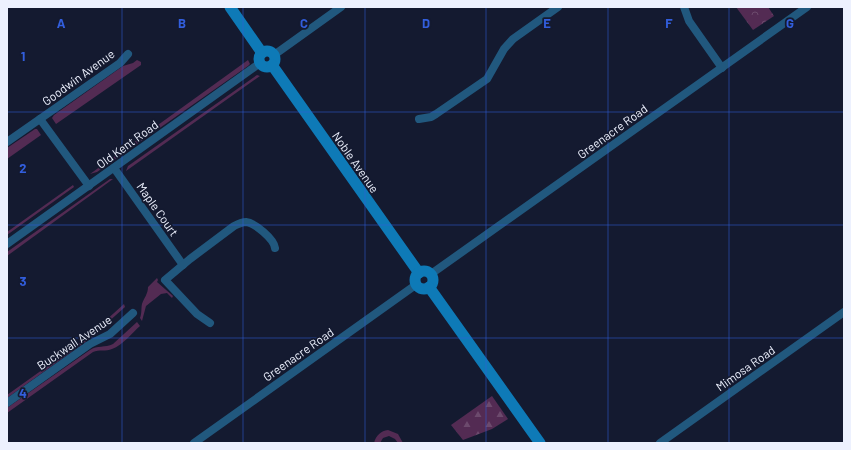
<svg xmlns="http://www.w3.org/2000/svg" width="851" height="450" font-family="Barlow,sans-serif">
	<defs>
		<pattern id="forest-firs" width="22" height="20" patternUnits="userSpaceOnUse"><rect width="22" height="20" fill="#532b53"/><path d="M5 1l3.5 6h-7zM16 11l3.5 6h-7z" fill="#6c4a6d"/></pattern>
		<pattern id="park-crowns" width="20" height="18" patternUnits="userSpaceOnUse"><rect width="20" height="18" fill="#532b53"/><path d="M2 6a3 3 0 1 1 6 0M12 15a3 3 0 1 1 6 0" fill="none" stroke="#6c4a6d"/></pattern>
	</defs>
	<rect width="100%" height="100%" fill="#141a30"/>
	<!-- green -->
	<g fill="#532b53">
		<path d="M137 60 141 62V65L56 124 52 118 54 115 123 66 133 63Z"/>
		<path d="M248 60 250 64 248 66 97 172 90 174Z"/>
		<path d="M257 75 260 76 126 171 128 166Z"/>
		<path d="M35 129H37L41 135 7 159V148Z"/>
		<path d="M110 179H113L7 256V252Z"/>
		<path d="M73 185 74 187 7 235V232Z"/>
		<path d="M157 278 158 280 157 282 173 296 172 298 167 293 161 294 146 306 142 321 140 318C142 313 141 308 142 304 144 298 148 294 148 287Z"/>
		<path d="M124 304 125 307 88 340 7 398V395L84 340Z"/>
		<path d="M137 322 140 326C132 333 123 345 112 349 106 352 99 349 93 352L7 413V408L90 350C97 345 105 348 113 344Z"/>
		<path d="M388 430 398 434 403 443H398L395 439 389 436 383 438 380 443H374C376 435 381 431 388 430Z"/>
	</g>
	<!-- forest -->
	<path fill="url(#forest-firs)" d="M492 396 508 419 492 429 463 440 451 425Z"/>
	<!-- park -->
	<path fill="url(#park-crowns)" d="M736 7H768L774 16 753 30Z"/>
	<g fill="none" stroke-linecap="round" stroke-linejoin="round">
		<!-- street -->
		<g stroke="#21587e" stroke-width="8">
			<path d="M684 7 689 21 722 68"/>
			<path d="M274 55 341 7"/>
			<path d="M40 119 89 186"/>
			<path d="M419 119 431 117 436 114 487 79 504 49 513 39 558 7"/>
			<path d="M7 142 120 63 128 54"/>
			<path d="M114 168 183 265"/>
			<path d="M7 244 260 63"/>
			<path d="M431 274 807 7"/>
			<path d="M210 323 197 314 165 280 190 259 234 226C238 224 242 222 246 222 255 223 274 239 275 248"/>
			<path d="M7 403 90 344 110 334 133 313"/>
			<path d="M194 443 417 284"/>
			<path d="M660 443 844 312"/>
		</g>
		<!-- secondary -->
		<g stroke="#0e7ab7" stroke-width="11">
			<path d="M230 7 262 53"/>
			<circle cx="267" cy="59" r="8"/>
			<path d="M272 65 419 273"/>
			<circle cx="424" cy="280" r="9"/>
			<path d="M429 287 540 443"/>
		</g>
	</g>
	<!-- grid -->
	<path fill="none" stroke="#325edc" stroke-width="1" stroke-opacity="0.55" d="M122 7V443M243 7V443M365 7V443M486 7V443M608 7V443M729 7V443M7 112H844M7 225H844M7 338H844"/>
	<g text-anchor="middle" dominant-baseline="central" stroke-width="3.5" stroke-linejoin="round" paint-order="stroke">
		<!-- street labels -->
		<g font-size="12" fill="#edf1fe" stroke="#141a30">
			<text transform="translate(78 77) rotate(-36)">Goodwin Avenue</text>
			<text transform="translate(612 131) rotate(-36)">Greenacre Road</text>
			<text transform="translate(127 144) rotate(-36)">Old Kent Road</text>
			<text transform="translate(356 162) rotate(55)">Noble Avenue</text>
			<text transform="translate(158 209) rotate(55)">Maple Court</text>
			<text transform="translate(74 342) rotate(-34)">Buckwall Avenue</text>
			<text transform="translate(298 354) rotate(-35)">Greenacre Road</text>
			<text transform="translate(745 368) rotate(-35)">Mimosa Road</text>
		</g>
	</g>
	<g font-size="13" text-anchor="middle" font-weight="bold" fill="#325edc" stroke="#141a30" stroke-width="3.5" stroke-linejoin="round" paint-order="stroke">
		<text x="61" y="28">A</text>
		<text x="182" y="28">B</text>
		<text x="304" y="28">C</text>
		<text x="426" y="28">D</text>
		<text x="547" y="28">E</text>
		<text x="669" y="28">F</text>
		<text x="790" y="28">G</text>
		<text x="23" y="61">1</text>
		<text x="23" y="173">2</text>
		<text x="23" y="286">3</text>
		<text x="23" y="398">4</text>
	</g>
	<!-- border -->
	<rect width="851" height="450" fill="none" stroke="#edf1fe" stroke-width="16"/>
</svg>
